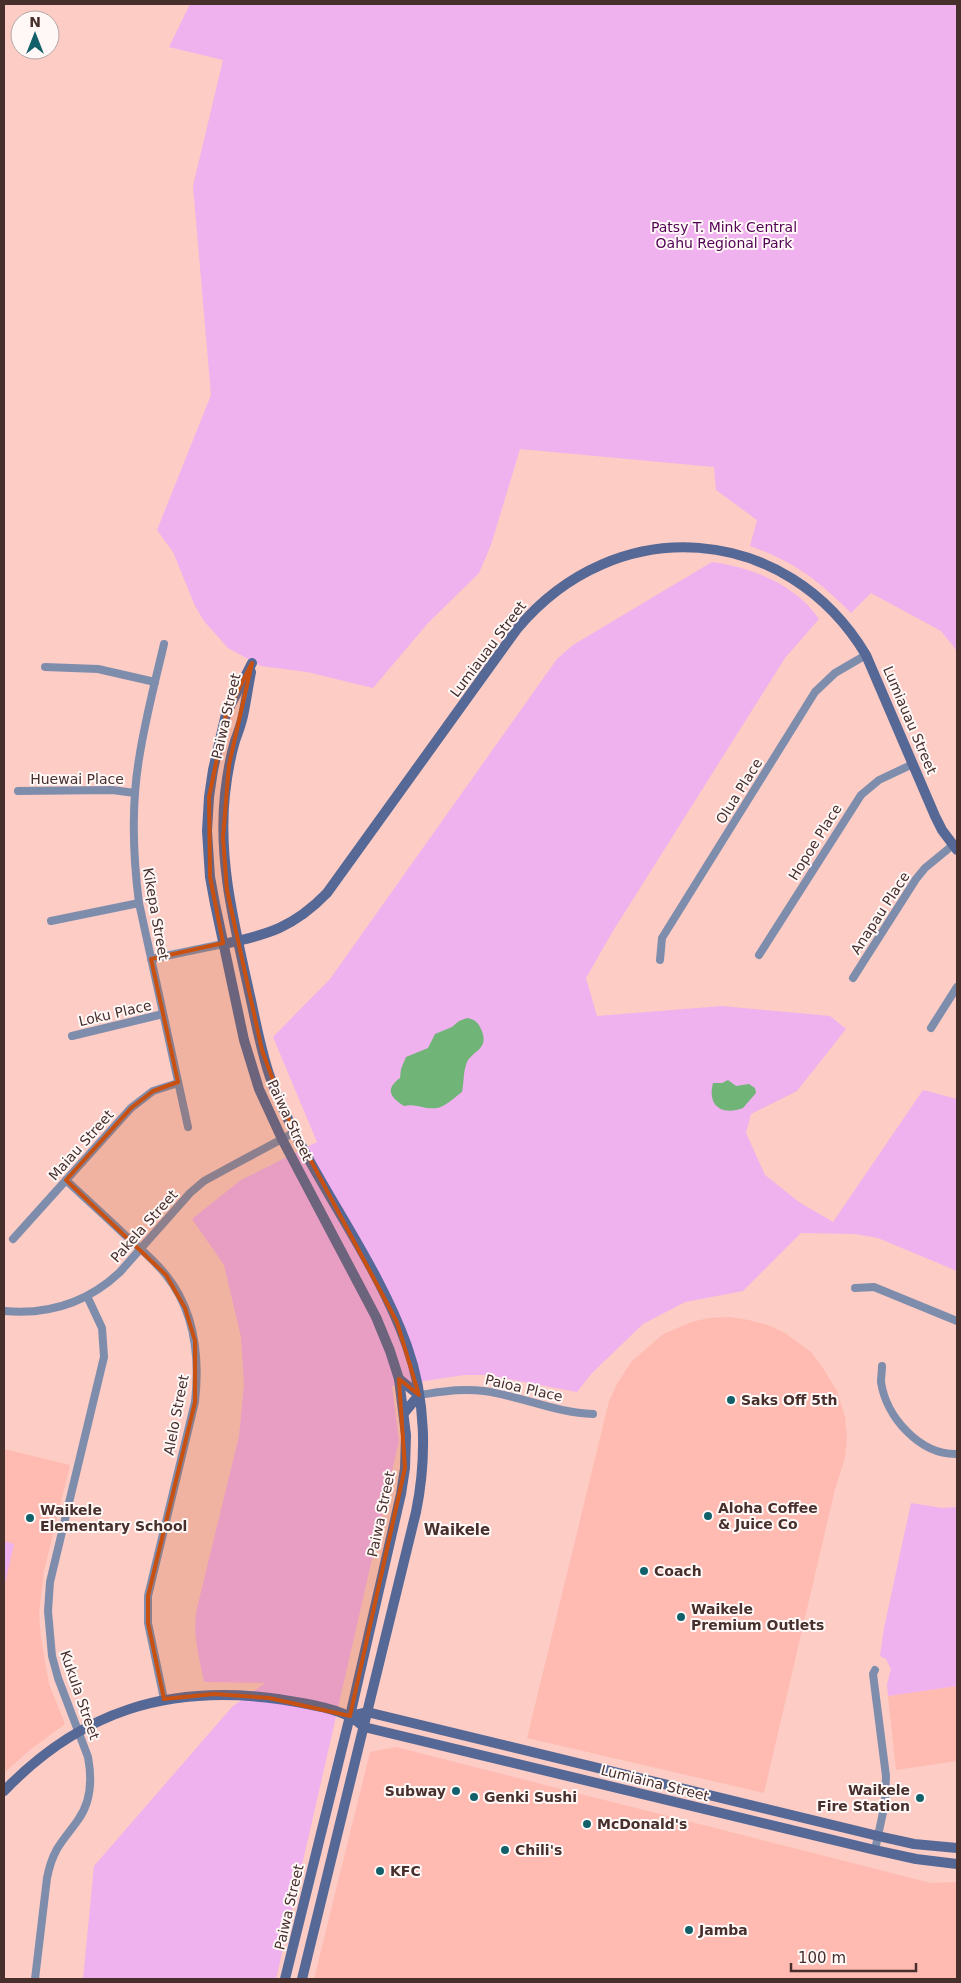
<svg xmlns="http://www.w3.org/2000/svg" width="961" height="1983" font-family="'DejaVu Sans',sans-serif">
	<rect width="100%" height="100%" fill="#fcccc5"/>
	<!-- built -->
	<g fill="#ffbbb2">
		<path d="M729 1317 749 1320 768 1325 785 1333 811 1352 821 1365 837 1391 845 1417 847 1437 845 1458 835 1489 764 1793 527 1738 609 1401 617 1384 631 1362 662 1335 691 1322 709 1318Z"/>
		<path d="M4 1449 70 1465 44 1571 39 1613 41 1638 49 1684 65 1724 31 1749 4 1773Z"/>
		<path d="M957 1686V1761L896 1770 888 1696Z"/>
		<path d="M396 1747 931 1883 957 1882V1979H314L370 1752Z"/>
	</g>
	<!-- green -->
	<g fill="#f0b1ef">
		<path d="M190 4H957V651L941 631 871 593 851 613C818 580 795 562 750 546L757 520 716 490 714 467 520 449 491 545 479 573 428 623 373 688 307 672 261 666 228 648 204 621 195 606 173 552 157 530 211 395 193 186 223 60 169 47Z"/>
		<path d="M712 562C753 568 795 584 819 619L785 658 613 931 586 978 597 1016 722 1006 830 1016 846 1029 797 1091 751 1114 746 1133 765 1175 799 1202 833 1222 923 1090 957 1099V1271L878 1238 855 1234 801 1233 743 1291 685 1302 643 1324 592 1373 577 1392 487 1375H464L392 1386 399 1441 276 1979H83L94 1866 232 1707 265 1683 204 1682C199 1656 192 1634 197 1608L239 1436 244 1385 241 1337 224 1265 192 1219 241 1180 317 1142 273 1037 330 979 557 659 573 645Z"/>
		<path d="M911 1503 942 1508 957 1507V1686L888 1696 887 1684 891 1669 886 1659 880 1656 884 1628Z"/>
		<path d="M4 1541 14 1544 4 1588Z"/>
	</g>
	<!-- water -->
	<g fill="#70b477">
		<path d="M467 1018C474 1019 478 1022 481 1029 491 1051 470 1050 466 1065 463 1074 464 1083 462 1092 455 1097 445 1107 437 1108 425 1110 416 1103 404 1106 390 1097 385 1089 400 1078L401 1069 406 1057 428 1048 435 1034 452 1027 459 1021Z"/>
		<path d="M728 1080 736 1086 749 1084 755 1088 756 1093 743 1108C722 1116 707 1106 713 1083H722Z"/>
	</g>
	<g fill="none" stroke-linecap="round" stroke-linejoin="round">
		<!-- street -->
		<g stroke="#7f8dad" stroke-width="8">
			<path d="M164 644C155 682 145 720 139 759 131 807 133 856 139 903L188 1127"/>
			<path d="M45 667 98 669 155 682"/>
			<path d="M18 791 112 790 135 793"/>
			<path d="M51 921 139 903"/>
			<path d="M759 955 861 795 879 780 913 764"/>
			<path d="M151 959 223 944"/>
			<path d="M660 960 662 938 815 692 835 673 866 655"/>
			<path d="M853 978 916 879 925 868 953 845"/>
			<path d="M931 1028 957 987"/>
			<path d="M72 1036 163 1014"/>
			<path d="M66 1180C85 1198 105 1216 125 1235 139 1247 154 1260 166 1275 195 1311 200 1357 195 1402L148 1596V1623L164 1699"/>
			<path d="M13 1239 131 1108 153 1091 178 1083"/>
			<path d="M855 1288 874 1287 957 1321"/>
			<path d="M4 1311C48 1315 87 1303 120 1272L190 1193 204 1181 226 1169 295 1132"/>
			<path d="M882 1366C882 1371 881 1377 881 1382 886 1417 920 1455 957 1454"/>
			<path d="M419 1395C441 1392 461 1388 484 1391 521 1396 556 1413 593 1414"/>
			<path d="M875 1670 873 1674 886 1776 885 1803 875 1850"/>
			<path d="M35 1979 47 1878C49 1868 52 1858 57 1849 63 1839 71 1830 78 1820 91 1802 92 1778 88 1757L58 1678 52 1656 48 1611 50 1582 104 1357 102 1328 87 1296"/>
		</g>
		<!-- secondary -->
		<g stroke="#556896" stroke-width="10">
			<path d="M252 663 226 714 213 770 209 797 207 831 210 877 215 904 244 1040 259 1089 282 1139 376 1317 390 1351 399 1379 406 1435 405 1468 401 1494 350 1716 285 1979"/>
			<path d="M251 672C248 687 246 702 243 716 241 725 238 733 235 741 230 758 227 776 225 794 218 860 234 923 248 987 255 1017 260 1048 270 1077 305 1172 373 1251 407 1346 426 1399 427 1458 416 1512L302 1979"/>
			<path d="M223 944C268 935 294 927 327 893L517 629C616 510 787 523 866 655L935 816 942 830 957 850"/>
			<path d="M399 1379 419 1395 404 1413"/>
			<path d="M350 1716 367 1712 878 1836 914 1844 957 1848"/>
			<path d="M4 1791C81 1711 168 1684 278 1699 297 1702 332 1707 348 1716 354 1718 359 1723 364 1727L875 1850 916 1859 957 1864"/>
		</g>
	</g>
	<!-- marked area -->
	<path fill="#c85112" fill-opacity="0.2" stroke="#c85112" stroke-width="4" stroke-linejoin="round" d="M252 663 229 765 223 838 227 890 262 1050 284 1110 397 1322 419 1395 399 1379 405 1468 350 1716 269 1698 214 1694 164 1699 148 1623V1596L195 1402V1341L185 1308 166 1275 66 1180 131 1108 153 1091 178 1082 151 959 223 943 210 877 209 797 226 714Z"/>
	<!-- markers -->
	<g fill="#12616a" stroke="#fff8f7" stroke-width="2">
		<circle cx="731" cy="1400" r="5"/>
		<circle cx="708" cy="1516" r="5"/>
		<circle cx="30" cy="1518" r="5"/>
		<circle cx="644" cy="1571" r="5"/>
		<circle cx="681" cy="1617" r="5"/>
		<circle cx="456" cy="1791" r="5"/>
		<circle cx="474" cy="1797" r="5"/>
		<circle cx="920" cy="1798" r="5"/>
		<circle cx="587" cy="1824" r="5"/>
		<circle cx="505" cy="1850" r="5"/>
		<circle cx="380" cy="1871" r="5"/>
		<circle cx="689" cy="1930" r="5"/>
	</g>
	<g text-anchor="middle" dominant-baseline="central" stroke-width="4" stroke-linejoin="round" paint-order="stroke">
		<!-- park labels -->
		<g font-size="14" fill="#510053" stroke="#fff8f7">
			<text x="724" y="227">Patsy T. Mink Central<tspan x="724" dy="16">Oahu Regional Park</tspan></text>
		</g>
		<!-- street labels -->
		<g font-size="14" fill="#472f2c" stroke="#fff8f7">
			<text transform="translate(488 649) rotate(-53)">Lumiauau Street</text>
			<text transform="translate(226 716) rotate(-77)">Paiwa Street</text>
			<text transform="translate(910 720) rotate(67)">Lumiauau Street</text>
			<text x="77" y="779">Huewai Place</text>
			<text transform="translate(739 791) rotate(-58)">Olua Place</text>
			<text transform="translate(815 842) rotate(-58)">Hopoe Place</text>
			<text transform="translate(880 913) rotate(-57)">Anapau Place</text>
			<text transform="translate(156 914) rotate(80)">Kikepa Street</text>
			<text transform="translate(115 1013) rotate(-13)">Loku Place</text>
			<text transform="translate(290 1120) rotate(65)">Paiwa Street</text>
			<text transform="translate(81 1145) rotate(-48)">Maiau Street</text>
			<text transform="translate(144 1226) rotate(-48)">Pakela Street</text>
			<text transform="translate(524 1388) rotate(13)">Paioa Place</text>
			<text transform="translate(176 1415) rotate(-79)">Alelo Street</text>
			<text transform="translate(381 1514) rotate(-78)">Paiwa Street</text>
			<text transform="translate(80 1695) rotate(71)">Kukula Street</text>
			<text transform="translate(655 1783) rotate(14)">Lumiaina Street</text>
			<text transform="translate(289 1907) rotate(-77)">Paiwa Street</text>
		</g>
		<!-- poi labels -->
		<g font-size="14" font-weight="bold" fill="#472f2c" stroke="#fff8f7" text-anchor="start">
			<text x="741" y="1400">Saks Off 5th</text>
			<text x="718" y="1508">Aloha Coffee<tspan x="718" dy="16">&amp; Juice Co</tspan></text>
			<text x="40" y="1510">Waikele<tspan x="40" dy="16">Elementary School</tspan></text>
			<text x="654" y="1571">Coach</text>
			<text x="691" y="1609">Waikele<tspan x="691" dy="16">Premium Outlets</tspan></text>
			<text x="910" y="1790" text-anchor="end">Waikele<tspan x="910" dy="16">Fire Station</tspan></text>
			<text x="446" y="1791" text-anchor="end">Subway</text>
			<text x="484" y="1797">Genki Sushi</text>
			<text x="597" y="1824">McDonald's</text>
			<text x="515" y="1850">Chili's</text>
			<text x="390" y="1871">KFC</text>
			<text x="699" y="1930">Jamba</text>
		</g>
		<!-- neighbourhood labels -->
		<g font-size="15" font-weight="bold" fill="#472f2c" stroke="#fff8f7">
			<text x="457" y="1530">Waikele</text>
		</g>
	</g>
	<!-- border -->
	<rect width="961" height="1983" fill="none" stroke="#472f2c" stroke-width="10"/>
	<!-- north arrow -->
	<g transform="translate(35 35)"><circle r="24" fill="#fff8f7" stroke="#b5a8a6"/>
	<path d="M0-4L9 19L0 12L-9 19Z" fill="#12616a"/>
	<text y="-8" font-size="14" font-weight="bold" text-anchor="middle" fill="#472f2c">N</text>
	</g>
	<!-- scale -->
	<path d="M791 1963v8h125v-8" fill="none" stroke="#472f2c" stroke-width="2.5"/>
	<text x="798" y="1963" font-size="15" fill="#472f2c" stroke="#fff8f7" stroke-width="4" paint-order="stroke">100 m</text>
</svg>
